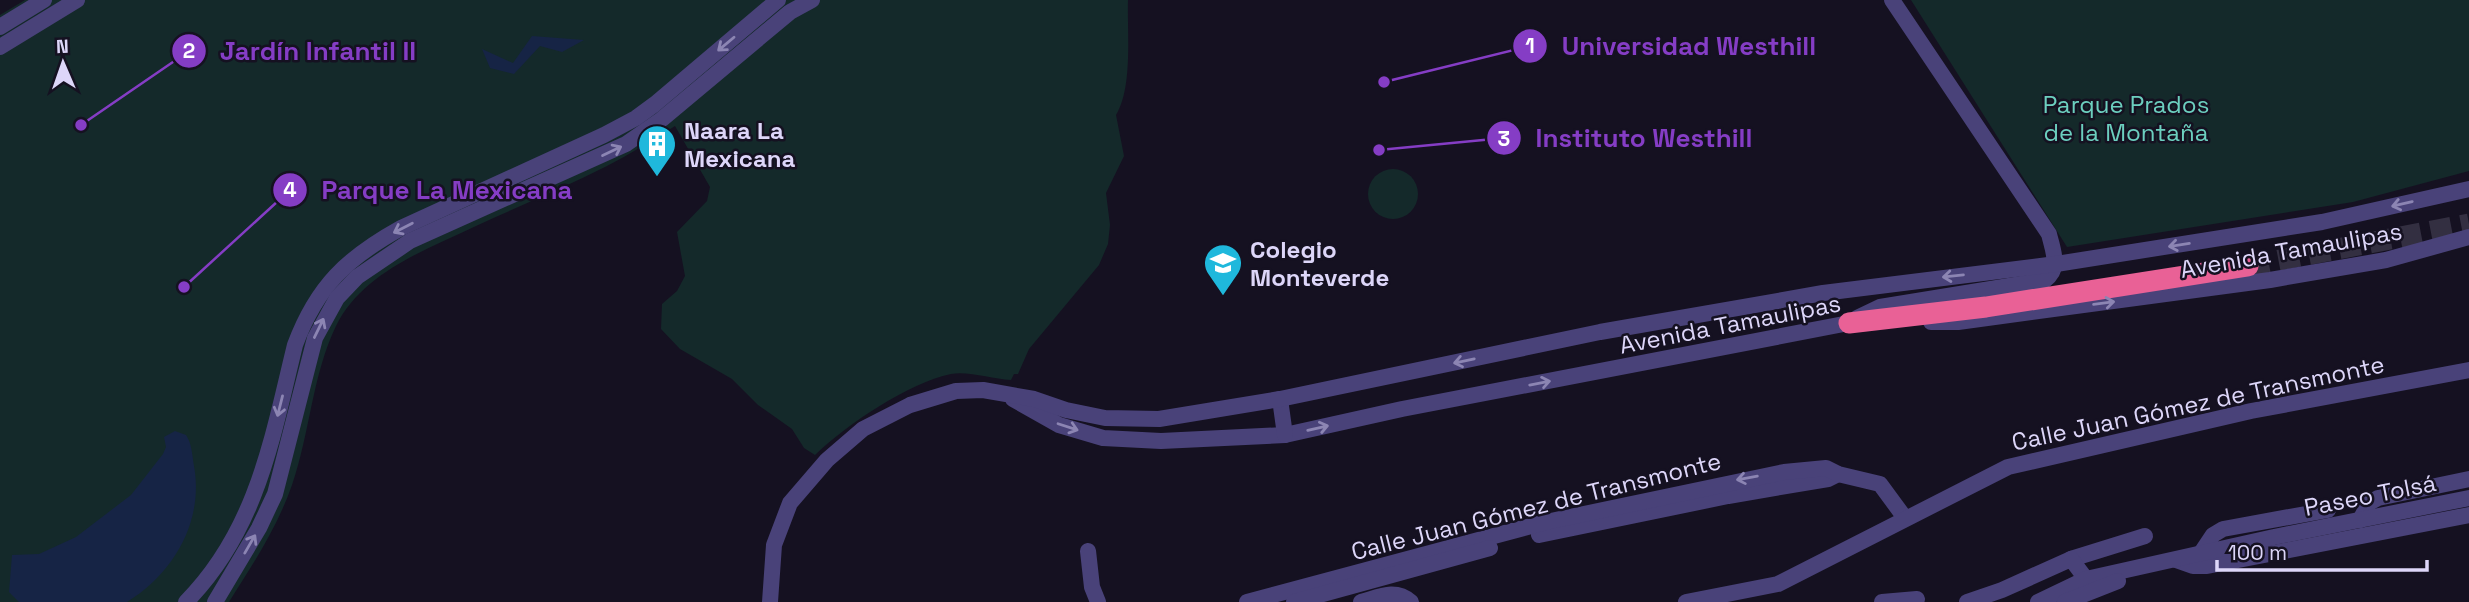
<svg xmlns="http://www.w3.org/2000/svg" width="2469" height="602" font-family="'Space Grotesk',sans-serif">
	<rect width="100%" height="100%" fill="#151121"/>
	<!-- green -->
	<g fill="#14292a">
		<path d="M25 0H1128C1127 33 1133 87 1116 115L1124 156 1106 193 1110 225 1108 244 1099 265 1029 349 1018 374H1014L1011 380C992 379 969 371 951 374 908 383 846 425 815 455L804 448 792 429 758 405 732 379 680 349 661 329 662 304 677 291 685 276 677 232 707 201 710 187 675 126C653 140 630 154 607 166 564 188 519 206 476 226 425 250 362 273 336 326 312 376 310 433 292 485 277 528 253 564 229 602H0V15Z"/>
		<path d="M1911 0H2469V171L2353 202 2067 247Z"/>
		<circle cx="1393" cy="194" r="25"/>
	</g>
	<!-- water -->
	<g fill="#162445">
		<path d="M532 36 584 40 562 52 540 46 514 74 490 68 482 49 513 63Z"/>
		<path d="M175 431 186 435C192 444 192 455 194 466 204 521 174 573 127 602H19L9 592 12 555 39 554 76 537 131 495 163 454 166 447 164 437Z"/>
	</g>
	<g fill="none" stroke-linecap="round" stroke-linejoin="round">
		<!-- highway-tunnel -->
		<path stroke="#332f41" stroke-width="21" stroke-dasharray="21 10" stroke-linecap="butt" d="M2248 266 2469 224"/>
		<!-- minor -->
		<g stroke="#494279" stroke-width="16">
			<path d="M0 27 44 0"/>
			<path d="M0 47 77 0"/>
			<path d="M1857 318 1880 307 2045 280C2061 268 2053 251 2049 234L1892 0"/>
			<path d="M1931 322H1958L2270 280 2386 260 2469 237"/>
			<path d="M1013 399 1059 425 1103 438 1161 441 1285 435 1402 409 1849 323H1859"/>
			<path d="M1280 399 1285 435"/>
			<path d="M2360 520 2369 503 2378 498 2469 479"/>
			<path d="M1539 535 1728 496 1828 479 1838 474"/>
			<path d="M1088 551 1092 587 1098 602"/>
			<path d="M2201 553 2213 535 2223 529 2328 510"/>
			<path d="M2071 559 2145 536"/>
			<path d="M2176 560 2193 566H2207L2469 515"/>
			<path d="M186 602C257 530 272 439 295 345 317 286 347 258 401 228L604 135 636 118 655 104 778 0"/>
			<path d="M215 602 259 528 275 494 315 338 337 298 357 277 410 241 626 144 662 119 790 12 812 0"/>
			<path d="M770 602 774 545 790 503 827 460 863 429 910 405 956 391 983 390 1034 399 1066 410 1105 418 1159 419 1280 399 1600 332 1823 293 2056 264 2322 222 2469 189"/>
			<path d="M1247 602 1546 522 1784 472 1826 468 1838 474 1880 484 1905 518"/>
			<path d="M1294 602 1490 548"/>
			<path d="M1361 602C1379 597 1395 588 1411 602"/>
			<path d="M1686 602 1778 584 2008 467 2251 411 2469 370"/>
			<path d="M1882 602 1917 599"/>
			<path d="M1967 602 2002 590 2071 559 2086 579"/>
			<path d="M2038 602 2086 579 2274 537 2469 498"/>
			<path d="M2065 602 2118 581"/>
		</g>
		<!-- highway -->
		<path stroke="#e96196" stroke-width="21" d="M1849 323 1986 307 2248 266"/>
	</g>
	<!-- one-way arrows -->
	<defs><path id="oneway-shaft" d="M-6 0H5M1.5-3L5.5 0L1.5 3" fill="none" stroke-width="1.6" stroke-linecap="round" stroke-linejoin="round" transform="scale(1.75)"/></defs>
	<g stroke="#8c85b3">
		<use href="#oneway-shaft" transform="translate(726 44) rotate(140)"/>
		<use href="#oneway-shaft" transform="translate(612 151) rotate(-26)"/>
		<use href="#oneway-shaft" transform="translate(2402 204) rotate(167)"/>
		<use href="#oneway-shaft" transform="translate(403 228) rotate(153)"/>
		<use href="#oneway-shaft" transform="translate(2179 245) rotate(171)"/>
		<use href="#oneway-shaft" transform="translate(1953 276) rotate(174)"/>
		<use href="#oneway-shaft" transform="translate(2104 303) rotate(-7)"/>
		<use href="#oneway-shaft" transform="translate(319 328) rotate(-64)"/>
		<use href="#oneway-shaft" transform="translate(1464 361) rotate(168)"/>
		<use href="#oneway-shaft" transform="translate(1540 383) rotate(-11)"/>
		<use href="#oneway-shaft" transform="translate(280 406) rotate(104)"/>
		<use href="#oneway-shaft" transform="translate(1068 427) rotate(18)"/>
		<use href="#oneway-shaft" transform="translate(1318 428) rotate(-13)"/>
		<use href="#oneway-shaft" transform="translate(1747 478) rotate(170)"/>
		<use href="#oneway-shaft" transform="translate(250 544) rotate(-60)"/>
	</g>
	<!-- icons -->
	<defs>
		<symbol id="building-pin" viewBox="-11 -11 22 30"><path d="M0 17L-7.5 6A9.5 9.5 0 1 1 7.5 6Z" fill="#1fb8dc" stroke="#151121"/><path d="M-4-6H4V6H1V3H-1V6H-4ZM-2.5-4.3h1.7v1.8h-1.7ZM.8-4.3h1.7v1.8H.8ZM-2.5-1h1.7V.8h-1.7ZM.8-1h1.7V.8H.8Z" fill="#fff"/></symbol>
		<symbol id="school-pin" viewBox="-11 -11 22 30"><path d="M0 17L-7.5 6A9.5 9.5 0 1 1 7.5 6Z" fill="#1fb8dc" stroke="#151121"/><path d="M0-5L7-2L0 1L-7-2ZM-4 1L0 2.5L4 1V4Q0 6-4 4Z" fill="#fff"/></symbol>
	</defs>
	<g fill-rule="evenodd">
		<use href="#building-pin" x="635" y="122" width="44" height="60"/>
		<use href="#school-pin" x="1201" y="241" width="44" height="60"/>
	</g>
	<g text-anchor="middle" dominant-baseline="central" stroke-width="5" stroke-linejoin="round" paint-order="stroke">
		<!-- park labels -->
		<g font-size="24" fill="#6ccfbf" stroke="#151121">
			<text x="2126" y="104">Parque Prados<tspan x="2126" dy="28">de la Montaña</tspan></text>
		</g>
		<!-- poi labels -->
		<g font-size="24" font-weight="bold" fill="#ddd6f9" stroke="#151121" text-anchor="start">
			<text x="684" y="130">Naara La<tspan x="684" dy="28">Mexicana</tspan></text>
			<text x="1250" y="249">Colegio<tspan x="1250" dy="28">Monteverde</tspan></text>
		</g>
		<!-- street labels -->
		<g font-size="24" fill="#ddd6f9" stroke="#151121">
			<text transform="translate(2291 250) rotate(-10)">Avenida Tamaulipas</text>
			<text transform="translate(1730 324) rotate(-11)">Avenida Tamaulipas</text>
			<text transform="translate(2198 403) rotate(-12)">Calle Juan Gómez de Transmonte</text>
			<text transform="translate(2370 495) rotate(-11)">Paseo Tolsá</text>
			<text transform="translate(1536 506) rotate(-14)">Calle Juan Gómez de Transmonte</text>
		</g>
	</g>
	<!-- callouts -->
	<path fill="none" stroke="#853dc5" stroke-width="2.5" d="M1384 82L1530 46M81 125L189 51M1379 150L1504 138M184 287L290 190"/>
	<g fill="#853dc5" stroke="#151121" stroke-width="2.5">
		<circle cx="1384" cy="82" r="7"/>
		<circle cx="81" cy="125" r="7"/>
		<circle cx="1379" cy="150" r="7"/>
		<circle cx="184" cy="287" r="7"/>
		<circle cx="1530" cy="46" r="18"/>
		<circle cx="189" cy="51" r="18"/>
		<circle cx="1504" cy="138" r="18"/>
		<circle cx="290" cy="190" r="18"/>
	</g>
	<g font-size="21" text-anchor="middle" font-weight="bold" fill="#fff">
		<text x="1530" y="53">1</text>
		<text x="189" y="58">2</text>
		<text x="1504" y="146">3</text>
		<text x="290" y="197">4</text>
	</g>
	<g font-size="26" text-anchor="middle" font-weight="bold" fill="#853dc5" stroke="#151121" stroke-width="5" stroke-linejoin="round" paint-order="stroke">
		<text x="1689" y="55">Universidad Westhill</text>
		<text x="318" y="60">Jardín Infantil II</text>
		<text x="1644" y="147">Instituto Westhill</text>
		<text x="447" y="199">Parque La Mexicana</text>
	</g>
	<!-- north arrow -->
	<g transform="translate(63 63) rotate(358)" stroke="#151121" stroke-width="5" paint-order="stroke">
	<path d="M0-5L12 26L0 18L-12 26Z" fill="#ddd6f9"/>
	<text y="-10" font-size="19" font-weight="bold" text-anchor="middle" fill="#ddd6f9">N</text>
	</g>
	<!-- scale -->
	<path d="M2217 560v10h210v-10" fill="none" stroke="#ddd6f9" stroke-width="3.5"/>
	<text x="2228" y="560" font-size="21" fill="#ddd6f9" stroke="#151121" stroke-width="5" paint-order="stroke">100 m</text>
</svg>
